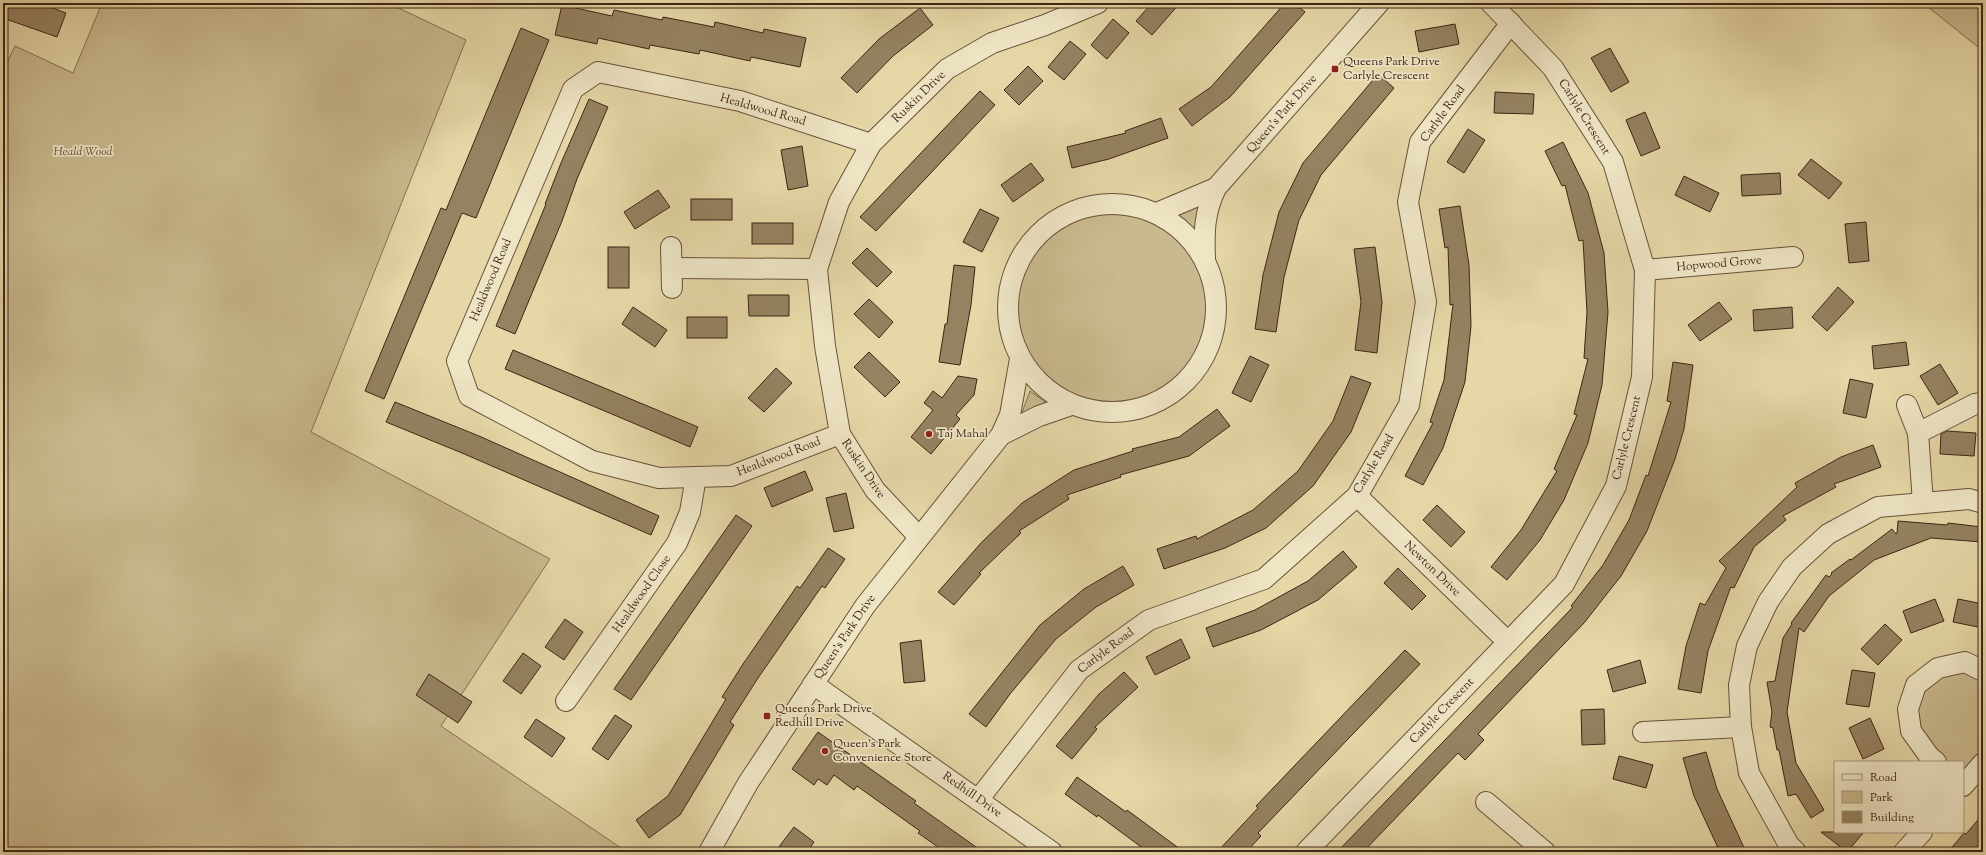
<svg xmlns="http://www.w3.org/2000/svg" width="1986" height="855" font-family="'Sorts Mill Goudy',serif">
	<rect width="100%" height="100%" fill="#e5d7a6"/>
	<filter id="stains"><feTurbulence type="fractalNoise" baseFrequency=".005" numOctaves="4"/><feColorMatrix values="0 0 0 0 .2 0 0 0 0 .09 0 0 0 0 .02 0 0 0 .5 -.17"/></filter>
	<radialGradient id="worn" r=".72"><stop offset=".6" stop-color="#630" stop-opacity="0"/><stop offset="1" stop-color="#630" stop-opacity=".3"/></radialGradient>
	<!-- green -->
	<g fill="#c9b98e" stroke="#846f52">
		<path d="M102 3H388L466 40 311 432 550 559 441 726 627 852H3V71L15 46 73 73Z"/>
		<path d="M1923 3H1983V51Z"/>
		<path d="M1203 200 1197 236 1172 211Z"/>
		<circle cx="1111" cy="308" r="95"/>
		<path d="M1030 391 1052 407 1020 418Z"/>
		<path d="M1938 668 1983 671V763L1963 784V762H1936L1911 731 1916 685Z"/>
	</g>
	<!-- building -->
	<g fill="#958261" stroke="#3e2516">
		<path d="M3 3H39L66 13 57 37 3 18Z"/>
		<path d="M1152 3H1180L1152 35 1136 21Z"/>
		<path d="M1285 3H1294L1305 12 1230 97 1192 126 1179 109 1211 87Z"/>
		<path d="M562 5 612 16 614 10 662 20 663 17 714 27 715 22 763 33 764 29 806 38 800 67 751 57 750 61 700 50 699 54 650 45 649 49 598 38 597 44 555 35Z"/>
		<path d="M920 8 933 25 893 56 857 93 841 78 879 39Z"/>
		<path d="M1113 19 1129 33 1107 59 1091 45Z"/>
		<path d="M1455 24 1459 44 1419 52 1415 31Z"/>
		<path d="M521 28 549 40 476 218 462 213 384 399 365 391 441 208 446 210Z"/>
		<path d="M1070 41 1086 54 1064 80 1048 67Z"/>
		<path d="M1610 48 1629 82 1611 92 1591 58Z"/>
		<path d="M1028 66 1043 81 1019 105 1004 90Z"/>
		<path d="M1378 74 1394 88 1321 175 1299 220 1284 277 1276 332 1255 329 1263 275 1279 212 1303 163Z"/>
		<path d="M980 91 995 105 876 231 860 217Z"/>
		<path d="M1495 92 1534 94 1533 114 1494 113Z"/>
		<path d="M589 99 608 107 577 179 562 221 515 334 496 326 546 204H545L561 163Z"/>
		<path d="M1645 112 1660 148 1641 156 1626 120Z"/>
		<path d="M1161 118 1168 138 1109 159 1072 168 1067 147 1126 133 1125 131Z"/>
		<path d="M1468 129 1485 140 1464 173 1447 162Z"/>
		<path d="M1563 142 1588 193 1604 253 1608 312 1602 385 1588 443 1564 500 1540 540 1507 580 1491 567 1521 530 1557 471 1554 469 1577 415 1574 414 1588 359 1584 358 1587 312 1583 240 1579 241 1565 185 1562 186 1545 151Z"/>
		<path d="M802 146 808 186 788 190 781 150Z"/>
		<path d="M1811 159 1842 183 1829 199 1798 175Z"/>
		<path d="M1031 163 1044 180 1013 202 1001 185Z"/>
		<path d="M1780 173 1781 194 1742 196 1741 175Z"/>
		<path d="M1684 176 1719 193 1710 212 1675 195Z"/>
		<path d="M658 190 670 207 635 229 624 212Z"/>
		<rect x="691" y="199" width="41" height="21"/>
		<path d="M1460 206 1469 265 1471 326 1465 382 1443 448 1423 485 1405 476 1433 423 1430 422 1444 380 1453 304 1450 305 1448 247 1445 248 1439 209Z"/>
		<path d="M980 209 999 218 982 252 963 242Z"/>
		<path d="M1866 222 1869 261 1849 263 1845 224Z"/>
		<rect x="752" y="223" width="41" height="21"/>
		<rect x="608" y="247" width="21" height="41"/>
		<path d="M1375 247 1382 302 1377 353 1355 350 1361 302 1354 249Z"/>
		<path d="M867 248 892 272 877 287 852 263Z"/>
		<path d="M954 265 975 267 971 305 960 365 939 362 945 324H947Z"/>
		<path d="M1838 287 1854 302 1827 331 1812 317Z"/>
		<path d="M748 295H789V316H749Z"/>
		<path d="M869 299 893 322 879 338 854 314Z"/>
		<path d="M1719 302 1732 319 1700 341 1688 325Z"/>
		<path d="M633 307 667 330 655 347 622 324Z"/>
		<path d="M1792 307 1793 328 1754 331 1753 310Z"/>
		<rect x="687" y="317" width="40" height="21"/>
		<path d="M1906 342 1909 365 1874 369 1872 346Z"/>
		<path d="M513 350 698 427 690 447 505 369Z"/>
		<path d="M869 352 900 382 885 397 854 367Z"/>
		<path d="M1250 356 1269 365 1251 402 1232 393Z"/>
		<path d="M1673 362 1693 365 1684 429 1675 459 1647 531 1621 576 1584 623 1478 734 1484 740 1465 760 1458 753 1363 852H1337L1573 607 1571 606 1603 565 1629 520 1646 475 1648 476 1671 402 1667 401Z"/>
		<path d="M1940 364 1958 393 1938 405 1920 376Z"/>
		<path d="M776 368 792 383 764 412 748 398Z"/>
		<path d="M958 376 977 379 974 395 956 415 960 419 931 454 911 437 933 410 924 403 933 391 942 398Z"/>
		<path d="M1351 376 1371 383 1351 432 1313 486 1266 528 1225 548 1164 569 1157 549 1196 536 1197 539 1253 510 1298 471 1333 421Z"/>
		<path d="M1850 379 1873 384 1866 418 1843 413Z"/>
		<path d="M395 402 479 436 659 516 651 535 462 453 386 422Z"/>
		<path d="M1217 409 1230 426 1189 456 1120 475 1121 477 1067 495 1069 499 1019 531 1021 533 979 573 981 574 954 605 938 592 981 543 1022 503 1074 470 1133 451 1132 449 1179 437Z"/>
		<path d="M1947 431 1976 433 1974 456 1940 454 1941 434Z"/>
		<path d="M1873 445 1881 467 1834 484 1836 487 1783 516 1786 520 1754 547 1734 588 1731 587 1730 589 1708 651 1701 693 1678 689 1686 646 1700 603 1705 605 1726 568 1719 561 1797 487 1795 483 1841 457Z"/>
		<path d="M805 471 813 490 772 507 764 488Z"/>
		<path d="M846 493 854 528 834 532 826 498Z"/>
		<path d="M1437 505 1465 532 1451 547 1423 520Z"/>
		<path d="M736 515 752 526 631 700 614 689Z"/>
		<path d="M1898 521 1947 525 1948 523 1982 527V542L1931 538 1874 560 1829 596 1804 632 1799 628 1787 712 1796 763 1824 810 1811 818 1796 794 1788 796 1779 750H1777L1773 728 1770 727 1772 712 1767 682 1775 681 1783 638 1792 624 1791 623 1826 575 1829 577 1832 574 1831 573 1850 559 1851 560 1892 529 1896 534 1897 533Z"/>
		<path d="M828 548 845 559 825 588 822 586 758 678 730 722 734 725 680 815 649 838 636 820 668 796 726 699 722 697 743 664 797 586 800 588Z"/>
		<path d="M1343 551 1357 567 1318 600 1261 630 1213 647 1206 628 1255 610 1308 581Z"/>
		<path d="M1123 566 1134 585 1096 607 1056 639 1010 694 986 727 969 714 1040 625 1084 589Z"/>
		<path d="M1398 568 1426 596 1412 610 1384 583Z"/>
		<path d="M1935 599 1944 621 1911 633 1903 611Z"/>
		<path d="M1958 599 1983 604V628L1953 622Z"/>
		<path d="M565 619 583 632 564 660 545 647Z"/>
		<path d="M1885 624 1902 640 1878 665 1861 649Z"/>
		<path d="M1181 639 1190 658 1155 675 1146 657Z"/>
		<path d="M921 640 925 681 904 683 900 643Z"/>
		<path d="M1405 650 1420 664 1258 833 1261 836 1246 852H1217L1258 808 1256 806Z"/>
		<path d="M523 653 541 666 521 694 503 681Z"/>
		<path d="M1640 660 1646 683 1613 692 1607 670Z"/>
		<path d="M1852 670 1875 673 1869 707 1846 704Z"/>
		<path d="M1124 672 1138 687 1095 727 1097 729 1072 759 1056 746 1099 694Z"/>
		<path d="M429 674 472 702 458 723 416 695Z"/>
		<path d="M1604 709 1605 744 1582 745 1581 710Z"/>
		<path d="M615 715 632 726 608 760 592 749Z"/>
		<path d="M1870 718 1884 749 1863 759 1849 728Z"/>
		<path d="M536 719 565 738 552 757 524 737Z"/>
		<path d="M818 732 916 801 914 803 983 852H945L918 833 920 831 857 786 854 790 834 775 827 785 818 779 814 785 792 769Z"/>
		<path d="M1706 752 1717 789 1746 852H1720L1694 796 1683 758Z"/>
		<path d="M1619 756 1653 765 1646 788 1613 779Z"/>
		<path d="M1077 777 1126 812 1127 810 1184 852H1148L1098 815 1097 817 1065 794Z"/>
		<path d="M1983 814V852H1948L1964 833 1966 834Z"/>
		<path d="M794 827 814 842 807 852H775Z"/>
		<path d="M1821 832H1864L1847 852Z"/>
	</g>
	<g fill="none" stroke-linecap="round" stroke-linejoin="round">
		<defs>
			<g id="minor">
				<circle cx="1112" cy="308" r="104"/>
				<path d="M1157 213 1216 188"/>
				<path d="M671 247 672 288"/>
				<path d="M1205 259C1204 232 1204 213 1216 188L1379 3"/>
				<path d="M672 268 817 269"/>
				<path d="M1645 270 1793 257"/>
				<path d="M1907 405 1918 433 1923 503"/>
				<path d="M1918 433 1975 404 1983 403"/>
				<path d="M840 434 731 476 659 478 592 461 469 396 457 361 573 89 598 72 740 101 871 144"/>
				<path d="M1001 435 1039 416 1071 405"/>
				<path d="M1357 496 1508 642"/>
				<path d="M919 537 875 490 840 434 825 346 817 269 839 202 871 144 947 69 992 43 1045 25 1098 3"/>
				<path d="M813 684 1052 852"/>
				<path d="M566 701 677 543 690 512 696 477"/>
				<path d="M1643 732 1741 727"/>
				<path d="M1936 762 1929 756 1911 731 1908 709 1916 685 1938 668 1965 662 1983 671"/>
				<path d="M1963 786 1983 763"/>
				<path d="M978 800 1079 670 1149 620 1264 579 1357 496 1409 405 1426 302 1408 202 1420 142 1511 23"/>
				<path d="M1486 802 1545 852"/>
				<path d="M709 852 748 783 865 606 1001 435 1010 415 1020 359"/>
				<path d="M1306 852 1564 584 1616 486 1642 377 1645 270 1613 162 1553 68 1491 3"/>
				<path d="M1796 852 1789 845 1749 773 1741 727 1739 685 1747 646 1768 602 1792 567 1828 534 1878 507 1969 499 1983 503"/>
				<path d="M1904 852 1922 832"/>
			</g>
		</defs>
		<!-- minor casing -->
		<use href="#minor" stroke="#68523a" stroke-width="22"/>
		<!-- minor -->
		<use href="#minor" stroke="#eee5c5" stroke-width="20"/>
	</g>
	<!-- markers -->
	<g fill="#8f2418" stroke="#eee5c5" stroke-width="1.5">
		<rect x="1331" y="65" width="8" height="8" rx="2"/>
		<circle cx="929" cy="434" r="4"/>
		<rect x="763" y="712" width="8" height="8" rx="2"/>
		<circle cx="825" cy="751" r="4"/>
	</g>
	<g text-anchor="middle" dominant-baseline="central" stroke-width="3.5" stroke-linejoin="round" paint-order="stroke">
		<!-- poi labels -->
		<g font-size="12" fill="#3e2516" stroke="#eee5c5" text-anchor="start">
			<text x="1343" y="62">Queens Park Drive<tspan x="1343" dy="14">Carlyle Crescent</tspan></text>
			<text x="937" y="434">Taj Mahal</text>
			<text x="775" y="709">Queens Park Drive<tspan x="775" dy="14">Redhill Drive</tspan></text>
			<text x="833" y="744">Queen's Park<tspan x="833" dy="14">Convenience Store</tspan></text>
		</g>
		<!-- street labels -->
		<g font-size="12" fill="#3e2516" stroke="#eee5c5">
			<text transform="translate(919 97) rotate(-44)">Ruskin Drive</text>
			<text transform="translate(763 110) rotate(16)">Healdwood Road</text>
			<text transform="translate(1282 114) rotate(-49)">Queen's Park Drive</text>
			<text transform="translate(1443 114) rotate(-54)">Carlyle Road</text>
			<text transform="translate(1584 117) rotate(58)">Carlyle Crescent</text>
			<text transform="translate(1719 264) rotate(-5)">Hopwood Grove</text>
			<text transform="translate(491 280) rotate(-67)">Healdwood Road</text>
			<text transform="translate(1627 438) rotate(-76)">Carlyle Crescent</text>
			<text transform="translate(779 457) rotate(-21)">Healdwood Road</text>
			<text transform="translate(1374 464) rotate(-59)">Carlyle Road</text>
			<text transform="translate(863 469) rotate(56)">Ruskin Drive</text>
			<text transform="translate(1432 569) rotate(44)">Newton Drive</text>
			<text transform="translate(642 594) rotate(-55)">Healdwood Close</text>
			<text transform="translate(845 637) rotate(-56)">Queen's Park Drive</text>
			<text transform="translate(1106 651) rotate(-37)">Carlyle Road</text>
			<text transform="translate(1442 711) rotate(-46)">Carlyle Crescent</text>
			<text transform="translate(972 795) rotate(35)">Redhill Drive</text>
		</g>
		<!-- park labels -->
		<g font-size="12" font-style="italic" fill="#614a34" stroke="#eee5c5">
			<text x="83" y="152">Heald Wood</text>
		</g>
	</g>
	<!-- margin -->
	<rect width="1986" height="855" fill="none" stroke="#e5d7a6" stroke-width="16"/>
	<rect x="4" y="4" width="1978" height="847" fill="none" stroke="#3e2516" stroke-width="2"/>
	<rect x="8" y="8" width="1970" height="839" fill="none" stroke="#3e2516"/>
	<!-- legend -->
	<rect x="1834" y="761" width="130" height="72" fill="#eee5c5" stroke="#a8987f"/>
	<rect x="1842" y="774" width="20" height="6" fill="#eee5c5" stroke="#a8987f"/>
	<text x="1870" y="781" font-size="12" fill="#3e2516">Road</text>
	<rect x="1842" y="791" width="20" height="12" fill="#c9b98e" stroke="#a8987f"/>
	<text x="1870" y="801" font-size="12" fill="#3e2516">Park</text>
	<rect x="1842" y="811" width="20" height="12" fill="#958261" stroke="#a8987f"/>
	<text x="1870" y="821" font-size="12" fill="#3e2516">Building</text>
	<rect width="100%" height="100%" filter="url(#stains)"/>
	<rect width="100%" height="100%" fill="url(#worn)"/>
</svg>
